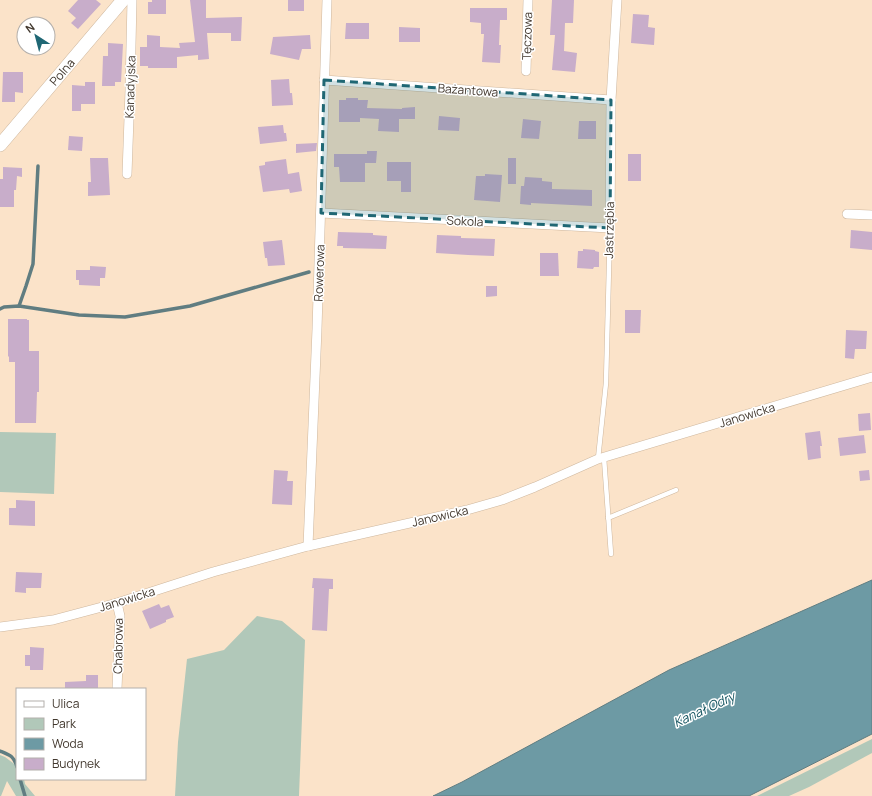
<svg xmlns="http://www.w3.org/2000/svg" width="872" height="796" font-family="Manrope,sans-serif">
	<rect width="100%" height="100%" fill="#fbe3c9"/>
	<!-- green -->
	<g fill="#b1c8b9">
		<path d="M0 432 56 433 54 494 0 492Z"/>
		<path d="M257 616 282 621 305 640 299 796H175L178 742 187 659 224 650Z"/>
		<path d="M872 739V753L809 787 789 796H757Z"/>
		<path d="M0 755 5 757 17 766V779H24L25 784 35 796H16L7 781 1 796H0Z"/>
	</g>
	<!-- water -->
	<path fill="#6d9aa4" stroke="#607d81" d="M872 580V734L749 796H433L462 782 669 670Z"/>
	<g fill="none" stroke-linecap="round" stroke-linejoin="round">
		<!-- stream -->
		<g stroke="#607d81" stroke-width="3.5">
			<path d="M19 306 26 286 33 264 38 166"/>
			<path d="M0 309 4 307 19 306 79 315 125 317 190 306 309 272"/>
			<path d="M0 751C10 755 14 756 17 767"/>
			<path d="M20 779 25 796"/>
		</g>
	</g>
	<!-- building -->
	<g fill="#c8adca">
		<path d="M78 0H96L101 4 78 29 71 23 76 18 68 11Z"/>
		<path d="M152 0H166V14H148V2H152Z"/>
		<path d="M190 0H206V18L242 17 241 41H231V33H207L209 59 198 60V55L177 57V68H148V66H140V47H147V35L160 36V47L180 48 179 43 195 42Z"/>
		<rect x="288" y="0" width="16" height="11"/>
		<path d="M552 0H574L573 23H565L564 51 577 53 575 72 552 70 555 35H550Z"/>
		<path d="M470 8H507V20H500L499 45H501L500 63 482 62 484 34H481V23L470 22Z"/>
		<path d="M633 14 649 15 648 27 655 28 654 45 631 43Z"/>
		<path d="M346 23H369V39H345Z"/>
		<path d="M399 27 420 28V42H399Z"/>
		<path d="M310 35 311 49H302L299 60 270 54 273 37Z"/>
		<path d="M108 43 123 44 121 82H115V86H102L103 56H108Z"/>
		<path d="M3 72H23V93L15 92V102H2Z"/>
		<path d="M289 79 290 93H292L293 105 272 106 271 80Z"/>
		<path d="M85 82H95V104H81V111H72V85L85 86Z"/>
		<path d="M346 98H358V100H368L367 108 402 109V108L415 107V119H399V132L378 131 379 119 360 118V122H339V100H346Z"/>
		<path d="M439 116 460 118 459 131 438 130Z"/>
		<path d="M523 119 541 121 539 139 521 138Z"/>
		<path d="M579 121H596V139H578Z"/>
		<path d="M283 125 284 133H286L287 141 260 144 258 127Z"/>
		<path d="M69 136 83 137 82 151 68 150Z"/>
		<path d="M317 143 316 151 296 153V144Z"/>
		<path d="M367 151H377L376 163H365V182H340L339 167H334V154H367Z"/>
		<rect x="628" y="154" width="13" height="27"/>
		<path d="M90 158H108L110 195 88 196V182H91Z"/>
		<rect x="508" y="158" width="8" height="26"/>
		<path d="M286 159 288 174 299 172 302 191 290 193 289 189 263 192 259 166 265 165V162Z"/>
		<path d="M387 162H411V192H401V181H387Z"/>
		<path d="M3 167 22 168V177L17 176 16 190H14V207H0V179H3Z"/>
		<path d="M485 174 502 175 500 202 474 200 476 176H485Z"/>
		<path d="M525 177 542 178V181L552 182V189L592 190V206L531 203V205L520 204 521 186H524Z"/>
		<path d="M851 230 872 232V250L850 248Z"/>
		<path d="M338 232 373 233V235L387 236 386 249 343 248V246H337Z"/>
		<path d="M437 235 461 236V238L495 239 494 256 468 255 436 253Z"/>
		<path d="M282 240 285 265 268 266 267 258H265L263 242Z"/>
		<path d="M583 249 595 250V251L599 252V267H594L593 269 577 268 578 251H583Z"/>
		<path d="M540 253H558L559 276H540Z"/>
		<path d="M90 266 106 267 105 278H100V286L79 285V280H76V270H90Z"/>
		<path d="M486 286H497V296L486 297Z"/>
		<path d="M625 310H641L640 333H625Z"/>
		<path d="M8 319H27V320H29V351H39V392H37L36 423H15V362H9V356L8 357Z"/>
		<path d="M846 330 867 331 866 349H855L854 359 845 358Z"/>
		<path d="M870 413 871 430 859 431 858 414Z"/>
		<path d="M820 431 822 446H820L821 458 808 460 805 433Z"/>
		<path d="M864 435 866 453 840 456 838 438Z"/>
		<path d="M274 470 288 471 287 481H293L292 505 272 504Z"/>
		<path d="M869 470 870 480 860 481 859 471Z"/>
		<path d="M16 500 35 501V526L9 525V508H16Z"/>
		<path d="M16 572 42 573 41 588H26V593L15 592Z"/>
		<path d="M313 578 333 579V589H329L327 631 312 630 314 588H312Z"/>
		<path d="M159 604 161 608 169 605 174 617 166 620V622L150 629 142 611Z"/>
		<path d="M30 647 44 648 43 670H30V666H25V655H30Z"/>
		<path d="M86 675H98V689H65V682L86 681Z"/>
	</g>
	<g fill="none" stroke-linecap="round" stroke-linejoin="round">
		<defs>
			<g id="lane">
				<path d="M604 458 611 554"/>
				<path d="M598 459 606 383 610 228"/>
				<path d="M608 518 676 490"/>
			</g>
			<g id="street">
				<path d="M526 71 528 0"/>
				<path d="M324 80 611 100"/>
				<path d="M127 174 130 90 132 0"/>
				<path d="M321 213 610 228 611 100 617 0"/>
				<path d="M847 214 872 215"/>
				<path d="M308 546 317 329 327 0"/>
				<path d="M117 603 120 616 117 689"/>
				<path d="M0 627 53 620 117 603 213 572 308 546 467 510 502 500 535 487 598 459 872 377"/>
			</g>
			<path id="secondary" d="M0 145 123 0"/>
		</defs>
		<!-- lane casing -->
		<use href="#lane" stroke="#ceb79e" stroke-width="5.5"/>
		<!-- street casing -->
		<use href="#street" stroke="#ceb79e" stroke-width="10"/>
		<!-- secondary casing -->
		<use href="#secondary" stroke="#ceb79e" stroke-width="14"/>
		<!-- lane -->
		<use href="#lane" stroke="#fff" stroke-width="4.5"/>
		<!-- street -->
		<use href="#street" stroke="#fff" stroke-width="9"/>
		<!-- secondary -->
		<use href="#secondary" stroke="#fff" stroke-width="13"/>
	</g>
	<!-- marked area -->
	<path fill="#1f6774" fill-opacity="0.2" stroke="#1f6774" stroke-width="3" stroke-dasharray="8 5" stroke-linejoin="round" d="M324 80 611 100 610 228 321 213Z"/>
	<g text-anchor="middle" dominant-baseline="central" stroke-width="3" stroke-linejoin="round" paint-order="stroke">
		<!-- street labels -->
		<g font-size="12" fill="#42382e" stroke="#fff">
			<text transform="translate(527 36) rotate(-88)">Tęczowa</text>
			<text transform="translate(62 72) rotate(-49)">Polna</text>
			<text transform="translate(130 87) rotate(-88)">Kanadyjska</text>
			<text transform="translate(468 90) rotate(4)">Bażantowa</text>
			<text transform="translate(465 221) rotate(3)">Sokola</text>
			<text transform="translate(609 230) rotate(-89)">Jastrzębia</text>
			<text transform="translate(319 273) rotate(-88)">Rowerowa</text>
			<text transform="translate(747 415) rotate(-17)">Janowicka</text>
			<text transform="translate(440 516) rotate(-13)">Janowicka</text>
			<text transform="translate(127 599) rotate(-17)">Janowicka</text>
			<text transform="translate(118 646) rotate(-89)">Chabrowa</text>
		</g>
		<!-- water labels -->
		<g font-size="13" font-style="italic" fill="#12535f" stroke="#fff">
			<text transform="translate(704 709) rotate(-25)">Kanał Odry</text>
		</g>
	</g>
	<!-- legend -->
	<rect x="16" y="688" width="130" height="92" fill="#ffffff" stroke="#b3afab"/>
	<rect x="24" y="701" width="20" height="6" fill="#ffffff" stroke="#b3afab"/>
	<text x="52" y="708" font-size="12" fill="#42382e">Ulica</text>
	<rect x="24" y="718" width="20" height="12" fill="#b1c8b9" stroke="#b3afab"/>
	<text x="52" y="728" font-size="12" fill="#42382e">Park</text>
	<rect x="24" y="738" width="20" height="12" fill="#6d9aa4" stroke="#b3afab"/>
	<text x="52" y="748" font-size="12" fill="#42382e">Woda</text>
	<rect x="24" y="758" width="20" height="12" fill="#c8adca" stroke="#b3afab"/>
	<text x="52" y="768" font-size="12" fill="#42382e">Budynek</text>
	<!-- north arrow -->
	<g transform="translate(36 36) rotate(324)"><circle r="19" fill="#ffffff" stroke="#b3afab"/>
	<path d="M0-3L7 15L0 10L-7 15Z" fill="#1f6774"/>
	<text y="-6" font-size="11" font-weight="bold" text-anchor="middle" fill="#42382e">N</text>
	</g>
</svg>
